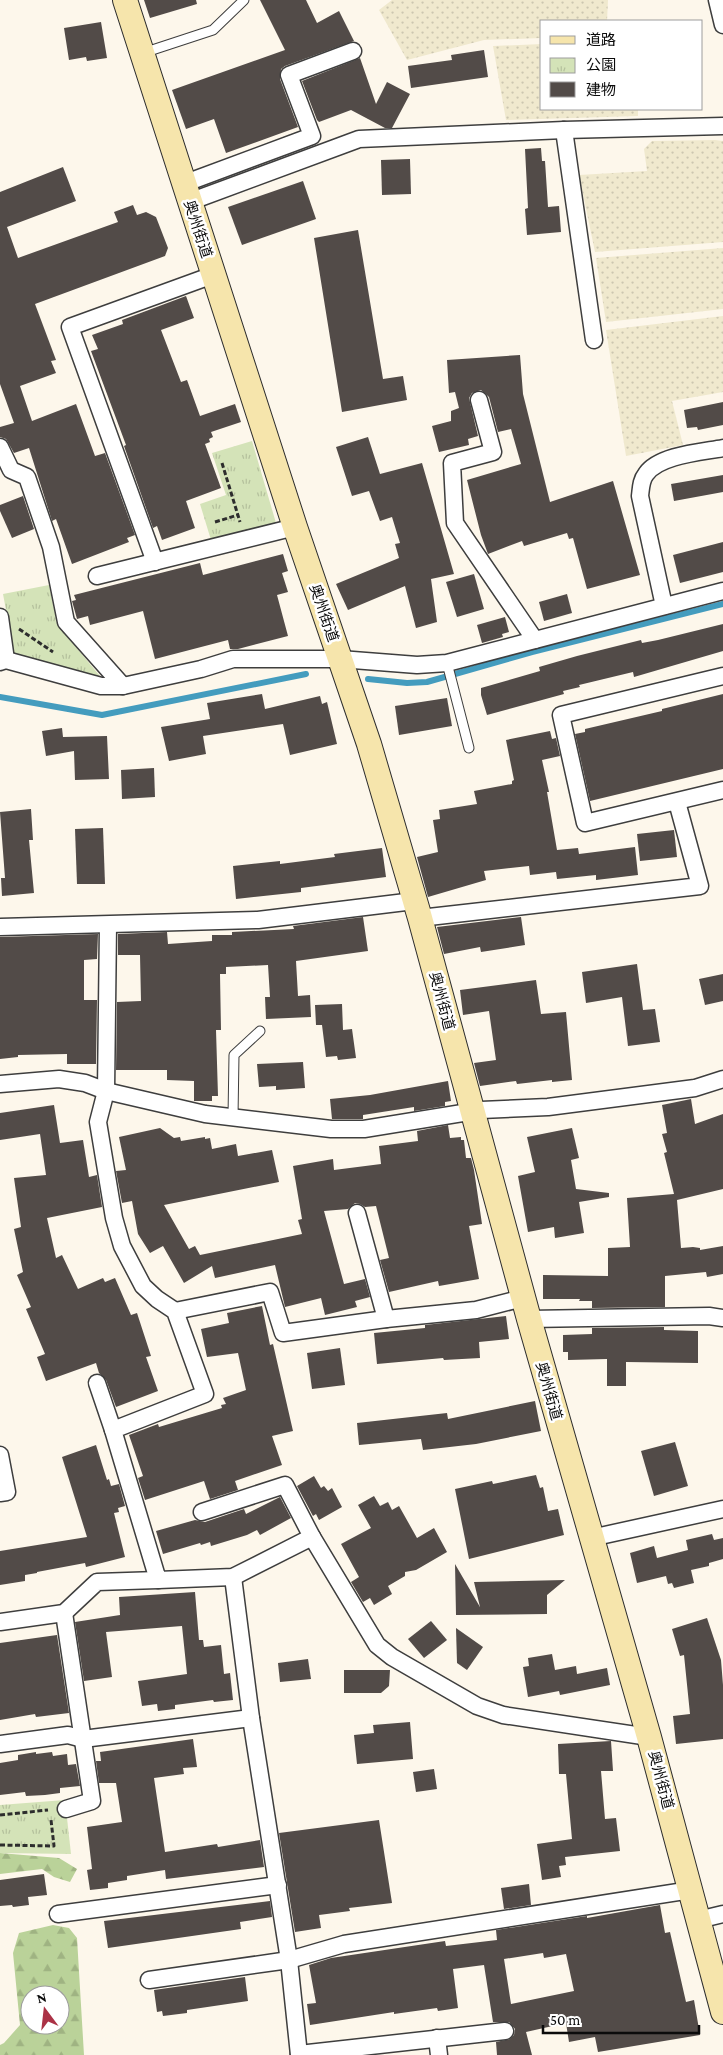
<svg xmlns="http://www.w3.org/2000/svg" width="723" height="2055" font-family="'Crimson Pro','Noto Sans JP',serif">
	<defs>
		<pattern id="farmland-dots" width="8" height="8" patternUnits="userSpaceOnUse" patternTransform="scale(1.25)"><rect width="8" height="8" fill="#f0e9ce"/><path d="M2 2h.1M6 6h.1" fill="none" stroke="#ccc6b0" stroke-width="1.8" stroke-linecap="round"/></pattern>
		<pattern id="forest-firs" width="22" height="20" patternUnits="userSpaceOnUse" patternTransform="scale(1.25)"><rect width="22" height="20" fill="#bad299"/><path d="M5 1l3.5 6h-7zM16 11l3.5 6h-7z" fill="#9fb382"/></pattern>
		<pattern id="park-tufts" width="24" height="20" patternUnits="userSpaceOnUse" patternTransform="scale(1.25)"><rect width="24" height="20" fill="#d4e3b8"/><path d="M3 7l-1-3M5 7V3M7 7l1-3M15 17l-1-3M17 17v-4M19 17l1-3" fill="none" stroke="#b5c19d"/></pattern>
	</defs>
	<rect width="100%" height="100%" fill="#fdf7eb"/>
	<!-- farmland -->
	<g fill="url(#farmland-dots)">
		<path d="M392 0H608L607 21H542V38L484 40 407 60 379 10Z"/>
		<path d="M542 44V109H638V116L506 120 493 46Z"/>
		<path d="M715 140 723 141V242L595 252 579 175 647 171 644 149 652 141Z"/>
		<path d="M723 248V309L606 322 596 258Z"/>
		<path d="M723 316V392L672 401 683 445 626 456 606 330Z"/>
	</g>
	<!-- forest -->
	<g fill="url(#forest-firs)" fill-rule="evenodd">
		<path d="M0 1853 59 1858 77 1869 70 1882 54 1877 42 1869 0 1874Z"/>
		<path d="M53 1925 69 1928 77 1938 84 2055H0V2045L4 2043 20 2025 13 1953 19 1933ZM30 1995H60V2025H30Z"/>
	</g>
	<!-- park -->
	<g fill="url(#park-tufts)">
		<path d="M252 441 276 523 211 540 200 504 226 495 212 453Z"/>
		<path d="M49 585 57 624 104 681 15 658 3 594Z"/>
		<path d="M65 1800 71 1854 0 1853V1805Z"/>
	</g>
	<g fill="none" stroke-linecap="round" stroke-linejoin="round">
		<!-- stream -->
		<g stroke="#449cbe" stroke-width="6">
			<path d="M368 679 407 683 427 682 532 652 723 604"/>
			<path d="M0 697 102 715 306 674"/>
		</g>
	</g>
	<!-- building -->
	<g fill="#524b48" fill-rule="evenodd">
		<path d="M144 0H196L197 4 150 18Z"/>
		<path d="M260 0H306L317 23 339 11 354 41 285 66 281 69 280 79 298 127 226 153 214 119 186 129 172 90 285 50Z"/>
		<path d="M101 22 107 58 87 61 86 57 69 60 64 28Z"/>
		<path d="M484 50 488 77 411 88 408 66 452 60 451 55Z"/>
		<path d="M360 58 376 104 387 82 410 94 392 128H385L351 110 319 122 317 120 302 81Z"/>
		<path d="M541 148 542 161H545L548 207 559 206 561 232 527 235 525 209 528 208 525 149Z"/>
		<path d="M410 159 411 194 382 195 381 160Z"/>
		<path d="M63 167 76 201 7 227 18 258 118 222 114 212 133 205 137 215 146 212 156 217 168 248 165 256 35 304 56 360 51 361 56 373 20 386 32 421 76 404 95 456 105 453 135 535 127 538 129 542 72 564 56 519 52 521 29 448 14 453 6 439 0 437V427L14 423 0 384V192Z"/>
		<path d="M303 181 316 219 242 245 228 207Z"/>
		<path d="M358 230 383 379 403 376 407 400 342 412 314 238Z"/>
		<path d="M186 296 194 318 161 330 181 382 187 380 200 416 235 404 241 422 211 432 213 437 209 439 210 442 205 444 221 488 186 501 195 528 162 540 157 526 153 528 124 446 126 445 91 351 98 349 92 335 123 324 122 320Z"/>
		<path d="M520 355 523 394 550 502 613 481 640 575 587 589 573 538 569 539 567 533 524 546 522 541 488 554 481 535 467 480 521 464 511 429 498 432 489 397 481 390 472 393 469 398 478 436 468 439 469 445 439 452 432 426 451 421V411L459 408 455 392 449 393 447 360Z"/>
		<path d="M723 402V425L698 430 697 427 687 428 684 410Z"/>
		<path d="M368 437 380 474 422 463 454 574 431 579 437 622 416 628 405 586 348 610 336 584 399 558 395 544 400 543 392 517 380 521 369 491 352 496 336 447Z"/>
		<path d="M723 475V492L674 501 671 484Z"/>
		<path d="M23 496 34 529 12 538 0 511V505Z"/>
		<path d="M723 542V572L680 583 673 555Z"/>
		<path d="M283 554 288 571 282 573 288 592 277 595 288 636 238 649H230L228 640 155 659 143 611 90 625 88 616 77 619 72 601 76 600 74 595 200 563 203 575Z"/>
		<path d="M474 574 484 609 457 617 446 582Z"/>
		<path d="M567 594 572 613 544 621 539 602Z"/>
		<path d="M505 617 509 632 502 634 503 637 482 643 477 625Z"/>
		<path d="M723 624V651L634 677 633 672 579 685 580 687 563 691 564 694 487 715 481 695V688L540 671 539 667 577 656 641 640 642 643 658 640Z"/>
		<path d="M262 694 265 709 320 696 322 704 327 702 337 744 290 755 283 724 203 736 206 754 169 761 161 727 210 719 207 703Z"/>
		<path d="M723 694V769L590 801 575 734 585 732V729L662 711V709Z"/>
		<path d="M447 698 452 726 399 735 395 706Z"/>
		<path d="M62 728 63 737 107 736 109 779 75 780 74 751 46 756 42 731Z"/>
		<path d="M550 731 552 739 556 738 560 756 542 760 549 792H547L557 850 578 848 579 854 635 847 638 875 596 880V875L557 879 556 872 530 875 529 866 484 871 486 880 428 897 417 857 438 852 433 820 440 819 439 810 477 804 474 791 512 784V781L514 780 506 740Z"/>
		<path d="M154 768 155 797 122 799 121 770Z"/>
		<path d="M31 809 33 840H29L34 893 2 896 1 878H5L0 812Z"/>
		<path d="M103 828 105 884H77L75 829Z"/>
		<path d="M674 830 677 857 640 861 637 834Z"/>
		<path d="M382 848 386 877 301 888V892L236 899 233 866 280 861V864L335 857 334 854Z"/>
		<path d="M363 917 368 951 296 961 298 996 310 995 311 1017 266 1019 265 997H270L268 965 226 967V974H220L221 1030H216L218 1096H212V1101H194V1081L167 1080V1070H116L117 1002 141 1001 140 955H118V934L167 932 168 944 212 941V935H232V932L294 929 293 926Z"/>
		<path d="M521 917 525 945 481 952 480 947 444 954 437 927Z"/>
		<path d="M98 934 97 959 84 960V1000H97L96 1064H67V1054L18 1055V1057L0 1059V937Z"/>
		<path d="M637 964 643 1010 655 1009 660 1042 628 1046 622 997 586 1003 582 972Z"/>
		<path d="M723 974V1001L705 1005 699 979Z"/>
		<path d="M536 980 541 1014 566 1012 572 1080 552 1082V1080L517 1084 516 1081 480 1086 474 1063 496 1060 489 1011 463 1015 460 990Z"/>
		<path d="M342 1004 343 1030 352 1029 356 1058 338 1060 337 1056 326 1057 322 1025H316L315 1005Z"/>
		<path d="M303 1062 305 1088 276 1090V1086L259 1087 257 1064Z"/>
		<path d="M448 1081 451 1101 445 1102V1106L414 1111V1107L363 1115V1119H332L330 1099 370 1095Z"/>
		<path d="M691 1099 695 1124 723 1114V1189L677 1200 681 1248 693 1247 700 1248V1250L723 1246V1274L707 1277 706 1272 665 1276V1307L592 1308V1301H579L580 1299H543V1275L608 1276V1248L630 1247 627 1198 674 1194 664 1153 667 1152 662 1134 667 1133 662 1105Z"/>
		<path d="M54 1105 60 1143 83 1140 89 1177 97 1175 102 1207 47 1218 56 1258 62 1255 78 1289 103 1278 105 1282 115 1278 131 1315 137 1313 151 1356 146 1357 158 1391 116 1407 106 1380 99 1373 96 1363 46 1381 37 1357 45 1354 26 1309 31 1307 17 1275 23 1272 14 1229 21 1227 14 1178 46 1175 40 1134 0 1140V1113Z"/>
		<path d="M448 1125 450 1138 461 1137V1140H464L466 1158H471L474 1170 482 1224 469 1226 479 1279 439 1286 438 1281 389 1292 380 1260 389 1258 376 1206 365 1207 360 1204 355 1203 348 1209 324 1211 344 1284 365 1279 370 1297 355 1301 357 1307 325 1315 321 1298 285 1307 275 1265 215 1278 212 1266 184 1283 163 1246 150 1253 138 1234 132 1201 122 1203 116 1171 126 1170 119 1137 160 1128 174 1138 180 1137 181 1141 205 1137V1139L210 1138 212 1149 236 1144 238 1156 272 1150 279 1182 164 1205 189 1249 195 1246 200 1255 302 1234 298 1220 302 1219 293 1166 333 1159 334 1170 381 1164 379 1146 418 1141 417 1131Z"/>
		<path d="M572 1128 579 1158 571 1160 576 1189 609 1193V1197L579 1202 584 1233 555 1238 554 1227 528 1232 518 1176 535 1172 527 1137Z"/>
		<path d="M262 1306 270 1345 273 1344 293 1431 272 1436 282 1465 235 1481 238 1490 210 1499 204 1481 145 1500 138 1478 143 1476 129 1435 158 1424 159 1427 222 1408 221 1405 226 1404 223 1398 246 1390 238 1353 207 1357 201 1329 229 1323 227 1313Z"/>
		<path d="M506 1316 509 1339 479 1342 480 1358 444 1360 443 1358 377 1364 374 1333 425 1328V1325Z"/>
		<path d="M664 1327V1330L698 1331V1363L626 1362V1386H607V1359L568 1360V1352H563V1335L592 1334V1328Z"/>
		<path d="M340 1348 345 1385 312 1389 307 1353Z"/>
		<path d="M535 1401 541 1431 476 1444 423 1450 421 1439 359 1445 357 1423 447 1413 448 1419Z"/>
		<path d="M675 1442 688 1486 654 1496 641 1451Z"/>
		<path d="M96 1445 107 1480 109 1479 111 1486 119 1484 125 1506 118 1508 119 1512 114 1513 125 1557 86 1567 85 1563 37 1572V1573L25 1575V1581L0 1585V1551L87 1537 62 1457Z"/>
		<path d="M536 1475 540 1488 543 1487 548 1511 558 1509 564 1535 469 1559 455 1489 492 1481 493 1484Z"/>
		<path d="M314 1476 321 1488 324 1486 328 1491 332 1488 342 1507 319 1520 316 1514 313 1516 297 1486Z"/>
		<path d="M374 1496 380 1506 388 1502 392 1510 399 1506 417 1538 434 1528 447 1552 416 1570 405 1572V1576L388 1586 392 1594 374 1605 370 1598 363 1602 351 1582 359 1577 341 1544 371 1528 358 1505Z"/>
		<path d="M280 1497 291 1518 260 1535 257 1530 247 1535 211 1546 210 1542 201 1545 200 1543 163 1554 156 1531 195 1520 205 1522 244 1509 246 1514Z"/>
		<path d="M712 1534 714 1540 723 1538V1559L709 1563V1566L691 1570 694 1583 674 1588 672 1583 668 1584 666 1576 637 1583 630 1553 654 1546 657 1558 688 1550 686 1540Z"/>
		<path d="M455 1564 480 1607 474 1582 565 1580 547 1595V1614L456 1615Z"/>
		<path d="M195 1592 199 1640H203L204 1647 221 1645 224 1674 230 1673 233 1700 214 1702 213 1700 175 1705V1709L158 1711 157 1704 142 1706 138 1681 187 1674 182 1626 106 1632 112 1677 84 1681 75 1622 120 1615 119 1597Z"/>
		<path d="M707 1618 721 1660 723 1685V1739L676 1744 673 1716 690 1714 684 1655 680 1656 672 1629Z"/>
		<path d="M431 1621 447 1640 424 1658 408 1639Z"/>
		<path d="M456 1628 483 1647 467 1670 457 1663Z"/>
		<path d="M57 1635 69 1713 36 1717 35 1714 0 1720V1643Z"/>
		<path d="M552 1654 555 1670 576 1666 577 1674 607 1668 610 1685 560 1695 559 1691 528 1697 523 1667 529 1666 528 1658Z"/>
		<path d="M308 1659 311 1679 280 1682 278 1663Z"/>
		<path d="M344 1670H390L389 1686 381 1693H344Z"/>
		<path d="M410 1722 413 1759 357 1764 354 1735 374 1733 373 1725Z"/>
		<path d="M193 1739 197 1767 183 1768 184 1774 154 1778 165 1852 217 1844 218 1847 260 1840 264 1867 166 1879 165 1870 127 1876V1880L108 1883V1888L90 1890 87 1870 92 1869 87 1827 122 1822 116 1783H99L96 1761H101L100 1752Z"/>
		<path d="M611 1741 613 1771H601L605 1819 616 1818 620 1851 565 1857 566 1865 559 1866 561 1877 542 1880 537 1844 572 1839 566 1774H559L558 1744Z"/>
		<path d="M36 1752V1754L52 1752 53 1756 67 1754 68 1765 76 1764 80 1786 60 1788V1793L45 1795 26 1796 25 1792 0 1795V1763L18 1760V1755Z"/>
		<path d="M434 1769 437 1789 416 1792 413 1772Z"/>
		<path d="M379 1820 392 1903 349 1908 350 1911 319 1915 321 1928 295 1932 279 1833Z"/>
		<path d="M44 1874 47 1895 28 1897 29 1905 13 1907 12 1905 0 1906V1880Z"/>
		<path d="M529 1884 531 1905 504 1909 501 1888Z"/>
		<path d="M270 1901 272 1917 240 1922 241 1929 108 1948 104 1921Z"/>
		<path d="M660 1905 665 1933 670 1932 686 2002 694 2000 700 2035 598 2052 595 2037 569 2042 566 2023 526 2032 532 2055H497L496 2042 510 2039 514 2035 515 2029 509 2022H493L484 1965 453 1969 458 2008 438 2011 437 2008 394 2014V2012L310 2025 307 2004 316 2003 309 1965 331 1958 445 1941 446 1946 497 1940 496 1930 587 1916V1918ZM543 1953 544 1958 566 1954 574 1991 511 2004 504 1959Z"/>
		<path d="M245 1977 248 2001 187 2010V2013L163 2016 162 2011 157 2012 154 1990Z"/>
	</g>
	<g fill="none" stroke-linecap="round" stroke-linejoin="round">
		<defs>
			<g id="service">
				<path d="M143 53 213 30 244 0"/>
				<path d="M447 663 469 748"/>
				<path d="M233 1117 234 1055 260 1031"/>
			</g>
			<g id="minor">
				<path d="M717 0 723 25"/>
				<path d="M564 130 594 340"/>
				<path d="M183 184 312 136 289 75 353 51"/>
				<path d="M189 202 359 139 564 130 723 126"/>
				<path d="M479 400 493 452 452 463 455 523 535 640"/>
				<path d="M0 447 11 470 27 477 51 547 66 622 123 686"/>
				<path d="M155 562 70 327 213 275"/>
				<path d="M97 576 295 527"/>
				<path d="M664 606 640 496C641 488 641 480 646 474 659 455 702 452 723 448"/>
				<path d="M0 617 6 660"/>
				<path d="M0 662 6 660 101 686H123L201 669 233 659H340L417 665 447 663 723 591"/>
				<path d="M723 676 561 715 585 823 723 790"/>
				<path d="M420 918 700 886 677 802"/>
				<path d="M108 925 106 1091 98 1122 114 1218 122 1246 143 1286 157 1299 175 1311 205 1394 113 1430 158 1580 233 1577 312 1537 377 1645 392 1657 477 1706 503 1715 649 1737"/>
				<path d="M0 927 258 920 414 901"/>
				<path d="M0 1084 59 1079 85 1083 106 1091 205 1114 331 1129H364L481 1110 548 1107 695 1088 723 1079"/>
				<path d="M357 1213 386 1319"/>
				<path d="M175 1311 270 1292 283 1333 386 1319 476 1310 523 1298"/>
				<path d="M529 1319 709 1316 723 1318"/>
				<path d="M97 1383 113 1430"/>
				<path d="M0 1455 7 1492 0 1493"/>
				<path d="M202 1512 285 1485 312 1537"/>
				<path d="M591 1538 723 1509"/>
				<path d="M233 1577 251 1718 289 1960 299 2055"/>
				<path d="M64 1613 92 1801 66 1809"/>
				<path d="M0 1622 64 1613 97 1582 158 1580"/>
				<path d="M0 1744 68 1735 83 1739 251 1718"/>
				<path d="M58 1914 278 1885"/>
				<path d="M698 1920 723 1914"/>
				<path d="M149 1980 289 1960 344 1944 691 1890"/>
				<path d="M437 2038 439 2055"/>
				<path d="M299 2054 505 2031"/>
			</g>
			<path id="secondary" d="M125 0 295 527 369 744 420 918 529 1319 649 1737 723 2012"/>
		</defs>
		<!-- service casing -->
		<use href="#service" stroke="#3e3e3e" stroke-width="11"/>
		<!-- minor casing -->
		<use href="#minor" stroke="#3e3e3e" stroke-width="19"/>
		<!-- secondary casing -->
		<use href="#secondary" stroke="#2d2d2d" stroke-width="26"/>
		<!-- path -->
		<g stroke="#2d2d2d" stroke-width="3" stroke-dasharray="5 2.5" stroke-linecap="butt">
			<path d="M222 463 240 522"/>
			<path d="M215 522 238 515"/>
			<path d="M19 629 53 652"/>
			<path d="M0 1815 48 1810"/>
			<path d="M0 1845 54 1846 51 1820"/>
		</g>
		<!-- service -->
		<use href="#service" stroke="#fff" stroke-width="9"/>
		<!-- minor -->
		<use href="#minor" stroke="#fff" stroke-width="16"/>
		<!-- secondary -->
		<use href="#secondary" stroke="#f6e5ac" stroke-width="24"/>
	</g>
	<g text-anchor="middle" dominant-baseline="central" stroke-width="5" stroke-linejoin="round" paint-order="stroke">
		<!-- street labels -->
		<g font-size="15" fill="#0b0b0b" stroke="#fff">
			<text transform="translate(198 229) rotate(72)">奥州街道</text>
			<text transform="translate(324 613) rotate(71)">奥州街道</text>
			<text transform="translate(442 1001) rotate(75)">奥州街道</text>
			<text transform="translate(549 1391) rotate(74)">奥州街道</text>
			<text transform="translate(661 1780) rotate(75)">奥州街道</text>
		</g>
	</g>
	<!-- legend -->
	<rect x="540" y="20" width="162" height="90" fill="#ffffff" stroke="#9d9d9d"/>
	<rect x="550" y="36" width="25" height="8" fill="#f6e5ac" stroke="#9d9d9d"/>
	<text x="586" y="45" font-size="15" fill="#0b0b0b">道路</text>
	<rect x="550" y="58" width="25" height="15" fill="url(#park-tufts)" stroke="#9d9d9d"/>
	<text x="586" y="70" font-size="15" fill="#0b0b0b">公園</text>
	<rect x="550" y="82" width="25" height="15" fill="#524b48" stroke="#9d9d9d"/>
	<text x="586" y="95" font-size="15" fill="#0b0b0b">建物</text>
	<!-- north arrow -->
	<g transform="translate(45 2010) rotate(345)"><circle r="24" fill="#ffffff" stroke="#9d9d9d"/>
	<path d="M0-4L9 19L0 12L-9 19Z" fill="#ab3246"/>
	<text y="-8" font-size="14" font-weight="bold" text-anchor="middle" fill="#0b0b0b">N</text>
	</g>
	<!-- scale -->
	<path d="M543 2025v8h156v-8" fill="none" stroke="#0b0b0b" stroke-width="2.5"/>
	<text x="550" y="2025" font-size="15" fill="#0b0b0b" stroke="#ffffff" stroke-width="4" paint-order="stroke">50 m</text>
</svg>
